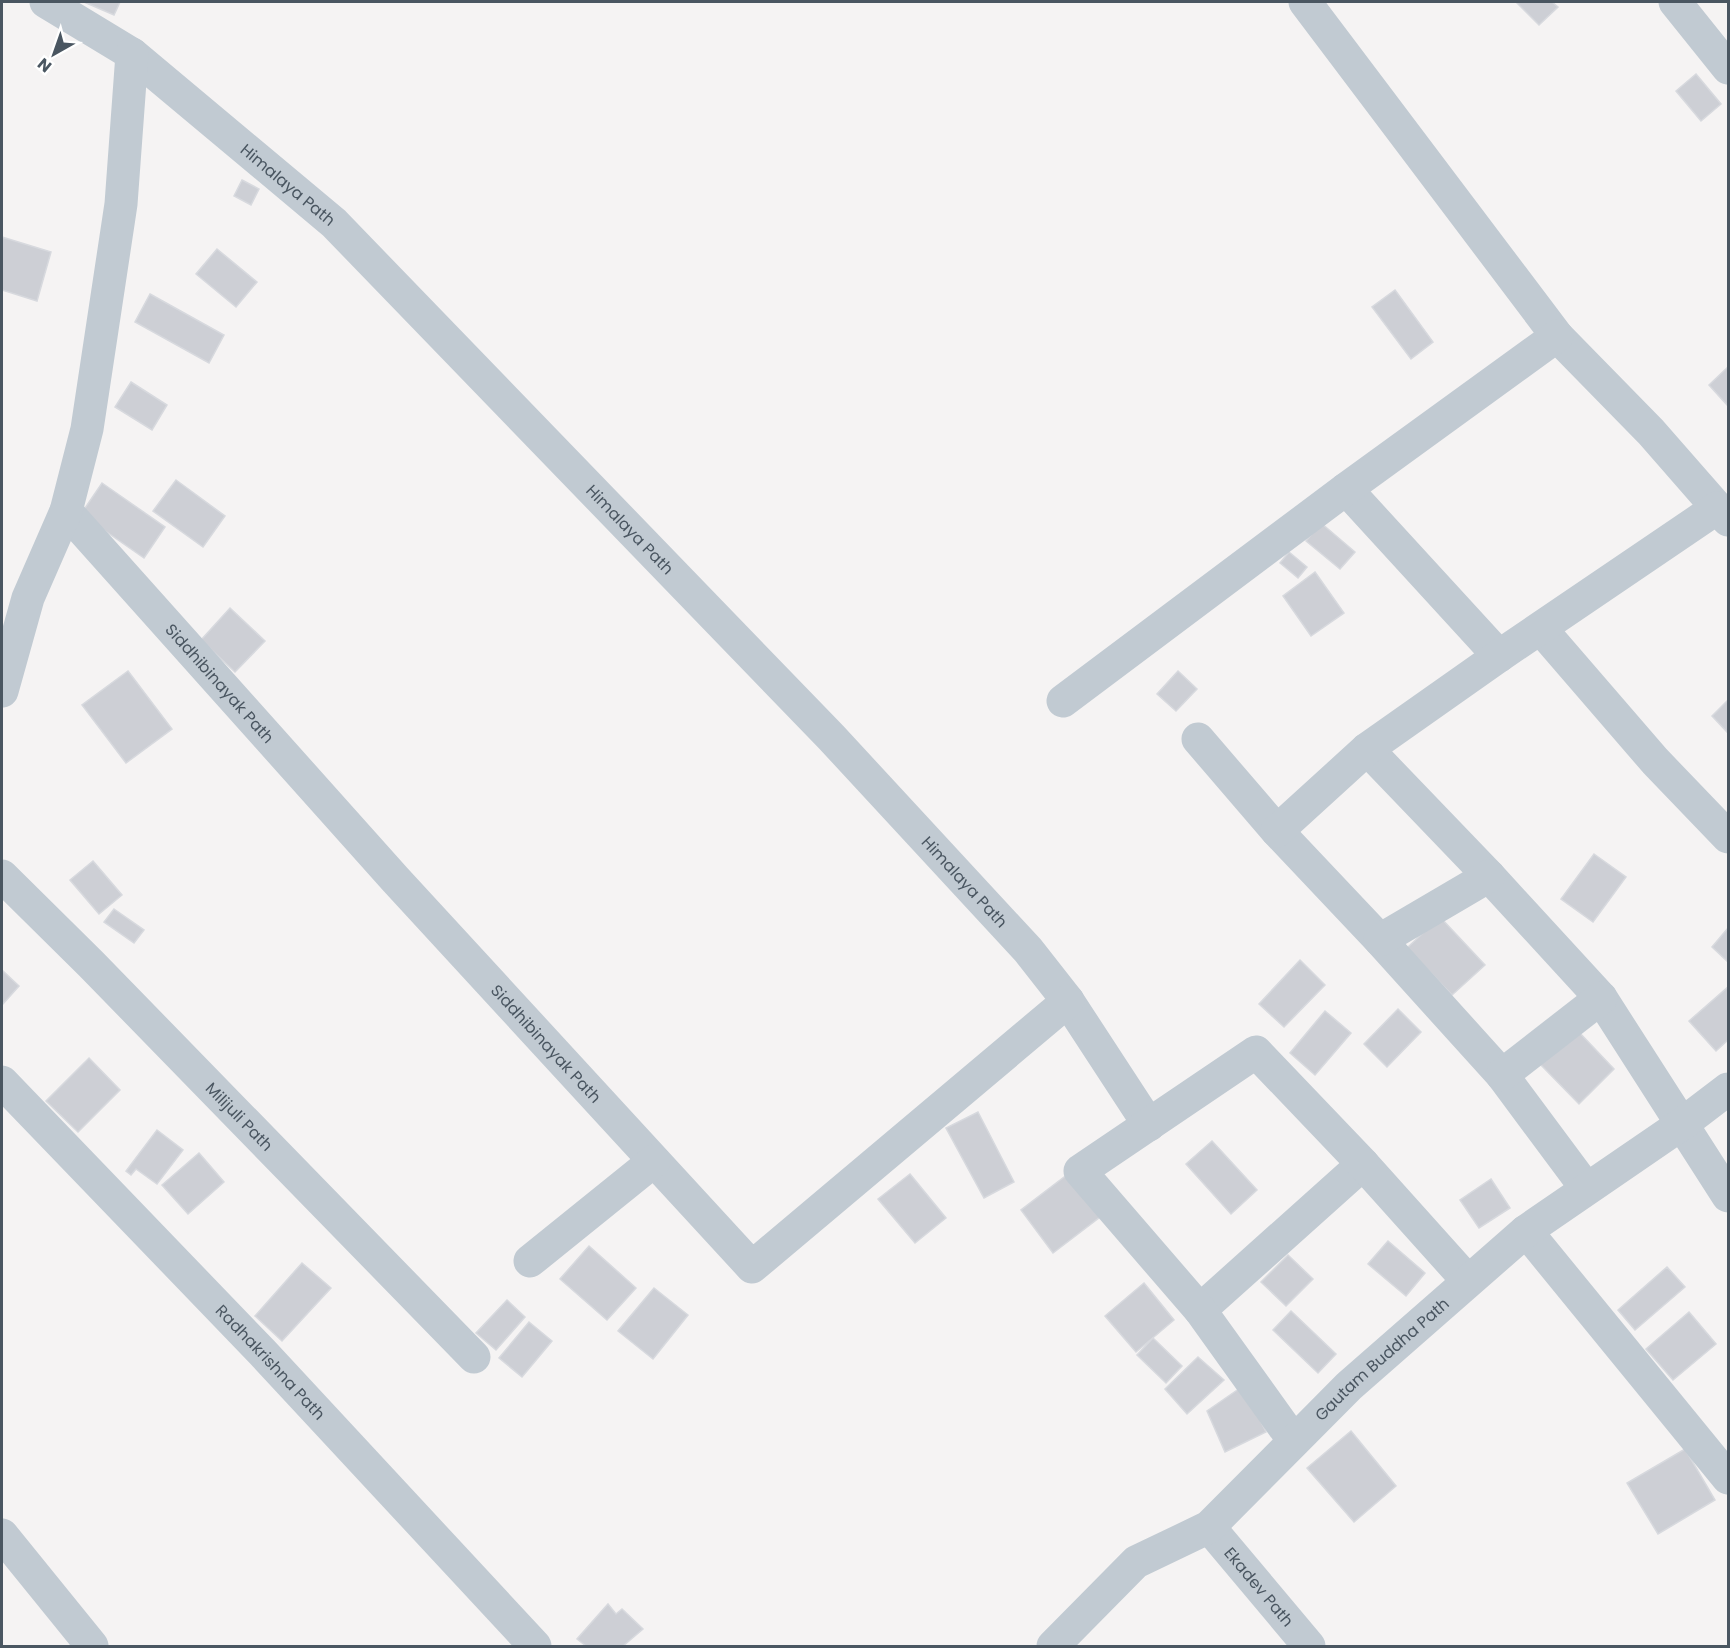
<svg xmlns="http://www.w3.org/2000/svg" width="1730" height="1648" font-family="Poppins,sans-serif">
	<rect width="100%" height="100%" fill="#f5f3f3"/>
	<!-- building -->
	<g fill="#cdcfd5" stroke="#d7d9de" stroke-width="1.5">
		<path d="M84 2H120L114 15Z"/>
		<path d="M1516 2H1552L1558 7 1539 25Z"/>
		<path d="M1696 74 1721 104 1701 121 1676 91Z"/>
		<path d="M242 180 259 189 251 205 234 196Z"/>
		<path d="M2 237 51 252 37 301 2 290Z"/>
		<path d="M217 249 257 282 236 307 196 274Z"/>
		<path d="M1395 290 1433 342 1411 359 1372 307Z"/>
		<path d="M150 294 224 335 209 363 135 322Z"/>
		<path d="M1728 367V406L1709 385Z"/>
		<path d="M131 382 167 405 152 430 115 407Z"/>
		<path d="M176 480 225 516 203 547 153 511Z"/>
		<path d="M102 483 165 527 144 558 81 514Z"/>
		<path d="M1321 523 1355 552 1340 569 1306 541Z"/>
		<path d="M1289 552 1307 567 1298 578 1280 563Z"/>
		<path d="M1315 572 1344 613 1311 636 1283 596Z"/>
		<path d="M230 608 265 641 235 672 201 640Z"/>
		<path d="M128 671 172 729 126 763 82 705Z"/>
		<path d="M1178 671 1197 689 1176 711 1157 694Z"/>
		<path d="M1728 700V733L1712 716Z"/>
		<path d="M1594 854 1626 877 1593 922 1561 899Z"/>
		<path d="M93 861 122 895 99 914 70 880Z"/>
		<path d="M114 909 144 930 134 943 104 922Z"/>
		<path d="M1440 917 1485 965 1452 995 1407 948Z"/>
		<path d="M1728 928V962L1712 947Z"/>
		<path d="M1300 960 1325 985 1284 1027 1259 1004Z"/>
		<path d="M2 970 19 986 2 1005Z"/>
		<path d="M1728 987V1040L1716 1051 1689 1021Z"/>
		<path d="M1398 1009 1421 1032 1387 1067 1364 1044Z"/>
		<path d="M1325 1011 1351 1033 1315 1075 1290 1053Z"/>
		<path d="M1576 1029 1614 1069 1579 1104 1540 1064Z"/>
		<path d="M89 1058 120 1090 78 1132 46 1101Z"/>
		<path d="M978 1112 1014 1182 984 1198 946 1128Z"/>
		<path d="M157 1130 183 1150 157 1184 136 1169 131 1175 126 1171Z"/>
		<path d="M1212 1141 1257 1190 1231 1214 1186 1164Z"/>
		<path d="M199 1153 224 1182 188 1214 162 1185Z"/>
		<path d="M910 1174 946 1218 915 1243 878 1199Z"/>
		<path d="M1068 1174 1100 1217 1053 1253 1021 1210Z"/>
		<path d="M1491 1179 1510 1208 1479 1228 1460 1200Z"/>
		<path d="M1388 1241 1425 1273 1406 1296 1368 1264Z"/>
		<path d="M589 1246 636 1288 607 1320 560 1279Z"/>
		<path d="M1288 1255 1313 1279 1286 1306 1261 1282Z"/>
		<path d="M302 1263 331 1288 282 1341 255 1316Z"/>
		<path d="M1667 1267 1685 1287 1635 1330 1618 1310Z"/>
		<path d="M1144 1283 1174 1320 1136 1352 1105 1316Z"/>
		<path d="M654 1288 688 1315 653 1359 618 1331Z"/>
		<path d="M507 1300 525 1317 496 1350 476 1333Z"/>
		<path d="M1291 1311 1336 1354 1318 1373 1273 1330Z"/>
		<path d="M1689 1312 1716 1344 1673 1380 1646 1349Z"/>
		<path d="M529 1322 552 1341 522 1377 499 1358Z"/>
		<path d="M1153 1338 1182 1366 1166 1383 1137 1355Z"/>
		<path d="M1198 1357 1224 1380 1187 1414 1165 1389Z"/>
		<path d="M1243 1386 1266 1432 1225 1452 1207 1411Z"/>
		<path d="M1351 1431 1396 1486 1354 1522 1307 1468Z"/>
		<path d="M1685 1449 1715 1500 1658 1534 1627 1483Z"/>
		<path d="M608 1604 616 1614 622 1609 643 1629 623 1646H586L577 1639Z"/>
	</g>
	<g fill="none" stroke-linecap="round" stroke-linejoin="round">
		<!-- minor -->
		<g stroke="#c1cad2" stroke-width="33">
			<path id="s1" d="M46 2 132 54 334 223 831 737 1028 950 1068 1001 1149 1125"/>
			<path d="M1305 2 1557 336 1651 432 1728 520"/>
			<path d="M1675 2 1728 68"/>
			<path d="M1346 489 1499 656"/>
			<path id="s2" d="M66 511 395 879 752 1267 1068 1001"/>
			<path d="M1541 629 1655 761 1728 837"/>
			<path d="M2 691 28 598 66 511 87 429 121 204 132 54"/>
			<path d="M1063 701 1346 489 1557 336"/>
			<path d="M1198 739 1277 831 1380 940 1502 1075 1586 1188"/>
			<path d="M1367 749 1489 876 1601 998 1728 1196"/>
			<path d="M1277 831 1367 749 1499 656 1717 508"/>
			<path id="s3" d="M2 876 91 964 474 1357"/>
			<path d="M1380 940 1489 876"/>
			<path d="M1502 1075 1601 998"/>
			<path id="s4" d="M2 1082 262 1352 535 1646"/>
			<path d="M1526 1231 1728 1478"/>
			<path d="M530 1261 654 1161"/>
			<path d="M1200 1310 1363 1164"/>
			<path d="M1294 1441 1200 1310 1080 1171 1256 1052 1363 1164 1468 1281"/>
			<path id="s5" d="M1209 1527 1309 1646"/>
			<path d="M2 1535 92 1646"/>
			<path id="s6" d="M1053 1646 1136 1562 1209 1527 1349 1386 1526 1231 1682 1124 1728 1089"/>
		</g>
	</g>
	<g text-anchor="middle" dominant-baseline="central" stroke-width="6" stroke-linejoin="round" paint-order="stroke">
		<!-- street labels -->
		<g font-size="16" fill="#4a5661" stroke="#fff">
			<text stroke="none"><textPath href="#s1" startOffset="304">Himalaya Path</textPath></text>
			<text stroke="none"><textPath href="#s1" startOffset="790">Himalaya Path</textPath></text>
			<text stroke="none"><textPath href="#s2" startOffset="231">Siddhibinayak Path</textPath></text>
			<text stroke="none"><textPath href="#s1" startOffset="1276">Himalaya Path</textPath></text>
			<text stroke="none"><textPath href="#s2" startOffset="717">Siddhibinayak Path</textPath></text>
			<text stroke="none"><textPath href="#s3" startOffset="338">Milijuli Path</textPath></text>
			<text stroke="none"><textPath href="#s6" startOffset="440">Gautam Buddha Path</textPath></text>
			<text stroke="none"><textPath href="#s4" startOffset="388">Radhakrishna Path</textPath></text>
			<text stroke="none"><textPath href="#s5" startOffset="78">Ekadev Path</textPath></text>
		</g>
	</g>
	<!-- border -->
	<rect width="1730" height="1648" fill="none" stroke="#4a5661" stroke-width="6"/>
	<!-- north arrow -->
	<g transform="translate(54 54) rotate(220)" stroke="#ffffff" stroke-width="4.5" paint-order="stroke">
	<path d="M0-4.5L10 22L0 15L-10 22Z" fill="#4a5661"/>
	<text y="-9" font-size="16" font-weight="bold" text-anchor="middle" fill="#4a5661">N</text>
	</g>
</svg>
